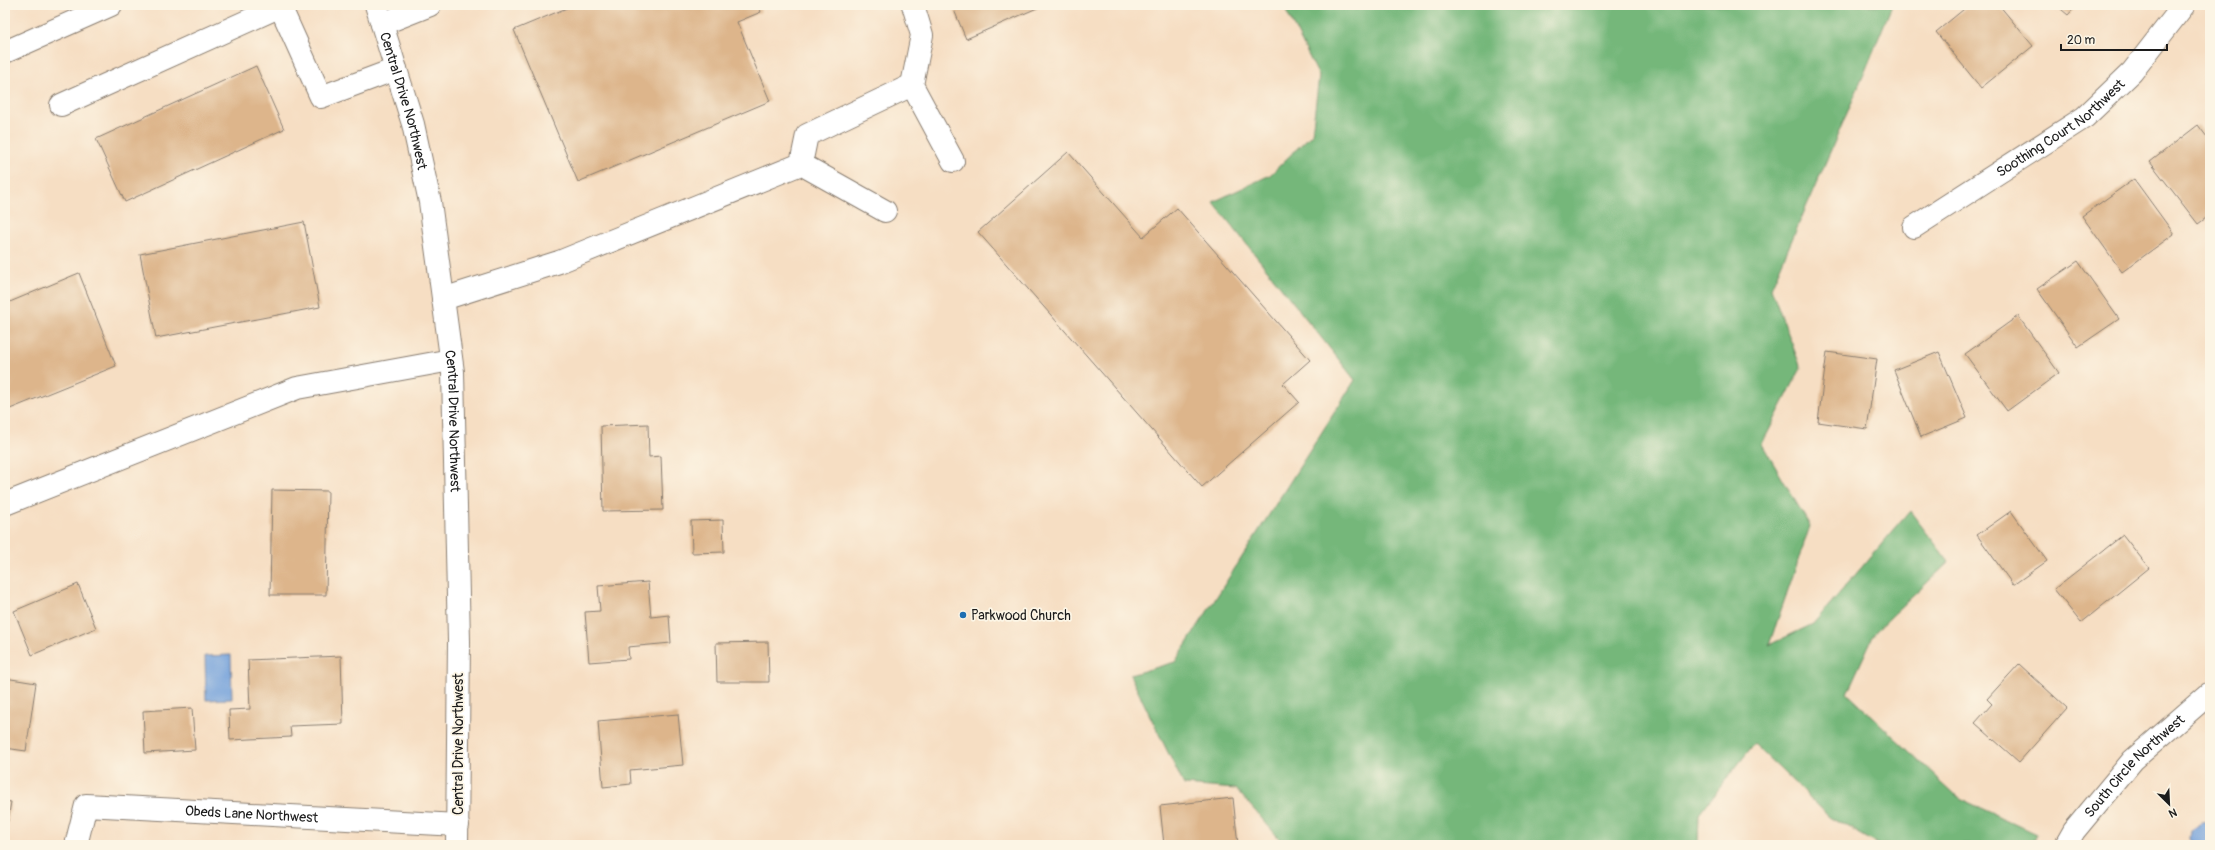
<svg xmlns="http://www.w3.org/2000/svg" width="2215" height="850" font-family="Pangolin,sans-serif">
	<rect width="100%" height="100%" fill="#fcf5e5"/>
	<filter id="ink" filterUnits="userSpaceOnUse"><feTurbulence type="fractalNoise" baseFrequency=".025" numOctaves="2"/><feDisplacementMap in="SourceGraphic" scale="8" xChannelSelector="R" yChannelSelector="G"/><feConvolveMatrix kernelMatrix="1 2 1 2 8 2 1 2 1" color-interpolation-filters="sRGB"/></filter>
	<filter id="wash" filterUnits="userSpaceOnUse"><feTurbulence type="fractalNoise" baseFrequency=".012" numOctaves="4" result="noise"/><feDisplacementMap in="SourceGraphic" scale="16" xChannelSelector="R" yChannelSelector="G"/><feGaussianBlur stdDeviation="0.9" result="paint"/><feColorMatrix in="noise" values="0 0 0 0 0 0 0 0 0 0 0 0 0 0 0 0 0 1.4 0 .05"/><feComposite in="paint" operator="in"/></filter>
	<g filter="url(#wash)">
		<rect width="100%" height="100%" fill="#f6dec3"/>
		<!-- forest -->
		<path fill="#74b77a" stroke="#486a4b" d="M1283 5H1892L1864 74 1771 288 1801 368 1762 444 1810 526 1769 645 1813 624 1910 511 1949 562 1875 632 1847 693 1959 798 2037 834 2030 845H1879L1829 816 1754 744 1699 814 1698 845H1285L1236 789 1184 785 1130 675 1175 662 1355 380 1213 202 1270 175 1312 134 1319 76Z"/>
		<!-- water -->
		<g fill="#72a0db" stroke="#475e7c">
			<path d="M231 655 232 699 206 700 205 656Z"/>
			<path d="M2210 822V845H2193L2189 840 2190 831 2202 823Z"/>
		</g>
		<g id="blocks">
			<!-- building -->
			<g fill="#ddb58b">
				<path d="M574 5H758L761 12 737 22 770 101 578 182 514 30Z"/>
				<path d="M952 5H1044L966 39Z"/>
				<path d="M1969 5H1999L2033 46 1981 88 1936 32Z"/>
				<path d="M2056 5H2077L2068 15Z"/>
				<path d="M256 66 284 129 125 202 96 139Z"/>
				<path d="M2198 125 2210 141V215L2198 224 2150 162Z"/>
				<path d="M1068 152 1143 237 1177 208 1310 360 1283 384 1299 402 1202 487 978 232Z"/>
				<path d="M2134 179 2174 234 2122 272 2082 216Z"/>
				<path d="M304 222 320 307 156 338 140 254Z"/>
				<path d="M2078 261 2119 319 2078 347 2037 289Z"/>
				<path d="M79 273 116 366 5 411V304Z"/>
				<path d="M2018 316 2059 373 2007 411 1965 354Z"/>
				<path d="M1827 352 1877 359 1867 429 1818 422Z"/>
				<path d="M1939 352 1967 418 1921 437 1894 370Z"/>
				<path d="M648 424 649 457 661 456 663 510 603 511 601 426Z"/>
				<path d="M272 490 328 491 326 595H270Z"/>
				<path d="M2011 511 2047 561 2013 585 1977 535Z"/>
				<path d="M723 520 724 552 692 553 691 521Z"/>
				<path d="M2123 535 2149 568 2081 623 2054 589Z"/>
				<path d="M648 582 651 617 669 615 671 643 628 647 629 659 589 662 585 612 600 611 598 586Z"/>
				<path d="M78 584 96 628 32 655 14 611Z"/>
				<path d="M768 642 769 682H717L716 643Z"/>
				<path d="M341 656 343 724 290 726 291 737 230 740 229 710 250 709 248 660Z"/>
				<path d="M2019 664 2067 708 2019 762 1975 723 1992 704 1987 699Z"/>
				<path d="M5 678 36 683 26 751 5 748Z"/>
				<path d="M192 708 195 750 145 753 143 711Z"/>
				<path d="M678 714 683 765 630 770 631 784 603 787 598 721Z"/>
				<path d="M1233 798 1238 845H1164L1160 806Z"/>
				<path d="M5 801 11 802 6 831H5Z"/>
			</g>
		</g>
	</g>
	<g filter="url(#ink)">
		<use href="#blocks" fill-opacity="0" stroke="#897d70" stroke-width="1"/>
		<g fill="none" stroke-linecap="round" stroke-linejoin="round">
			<defs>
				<g id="minor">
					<path id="s1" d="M376 5 413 124 430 202 453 372 459 641 457 845"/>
					<path d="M913 5 922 35 912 85 953 161"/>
					<path d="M280 6 321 97 396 69"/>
					<path d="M382 24 430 5"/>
					<path d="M5 52 111 5"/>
					<path d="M61 105 283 5"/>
					<path d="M801 164 807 135 912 85"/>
					<path id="s2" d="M1914 227 2085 117 2132 72 2184 5"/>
					<path d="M443 299 559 262 801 164 885 211"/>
					<path d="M5 504 297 388 451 360"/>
					<path id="s3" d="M76 845 86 805 458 825"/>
					<path id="s4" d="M2066 845 2074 831 2133 760 2210 693"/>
				</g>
			</defs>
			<!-- minor casing -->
			<use href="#minor" stroke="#897d70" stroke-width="24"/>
			<!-- minor -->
			<use href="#minor" stroke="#fff" stroke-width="22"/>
		</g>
	</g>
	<!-- markers -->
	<circle fill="#1f6fb2" stroke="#fcf5e5" stroke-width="1.5" cx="963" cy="615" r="4"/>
	<g text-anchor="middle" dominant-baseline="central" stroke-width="3.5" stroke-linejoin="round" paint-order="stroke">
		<!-- street labels -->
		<g font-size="14" fill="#1c1c1c" stroke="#fcf5e5">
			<text stroke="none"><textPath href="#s1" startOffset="100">Central Drive Northwest</textPath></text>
			<text stroke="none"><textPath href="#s2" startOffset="177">Soothing Court Northwest</textPath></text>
			<text stroke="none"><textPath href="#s1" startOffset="425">Central Drive Northwest</textPath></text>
			<text transform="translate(458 744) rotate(-90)">Central Drive Northwest</text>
			<text stroke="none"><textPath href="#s4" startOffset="105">South Circle Northwest</textPath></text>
			<text stroke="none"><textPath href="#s3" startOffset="207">Obeds Lane Northwest</textPath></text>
		</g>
		<!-- poi labels -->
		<g font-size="14" fill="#1c1c1c" stroke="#fcf5e5" text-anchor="start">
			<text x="971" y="615">Parkwood Church</text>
		</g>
	</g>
	<!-- margin -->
	<rect width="2215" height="850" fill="none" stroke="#fcf5e5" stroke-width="20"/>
	<!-- north arrow -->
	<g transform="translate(2169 804) rotate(156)" stroke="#fcf5e5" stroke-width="3" paint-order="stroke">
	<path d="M0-3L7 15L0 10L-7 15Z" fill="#1c1c1c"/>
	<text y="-6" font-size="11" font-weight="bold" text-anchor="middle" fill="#1c1c1c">N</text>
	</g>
	<!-- scale -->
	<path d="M2061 44v6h106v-6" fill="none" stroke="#1c1c1c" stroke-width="2"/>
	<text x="2067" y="44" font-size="12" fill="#1c1c1c" stroke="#fcf5e5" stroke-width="3" paint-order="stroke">20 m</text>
</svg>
